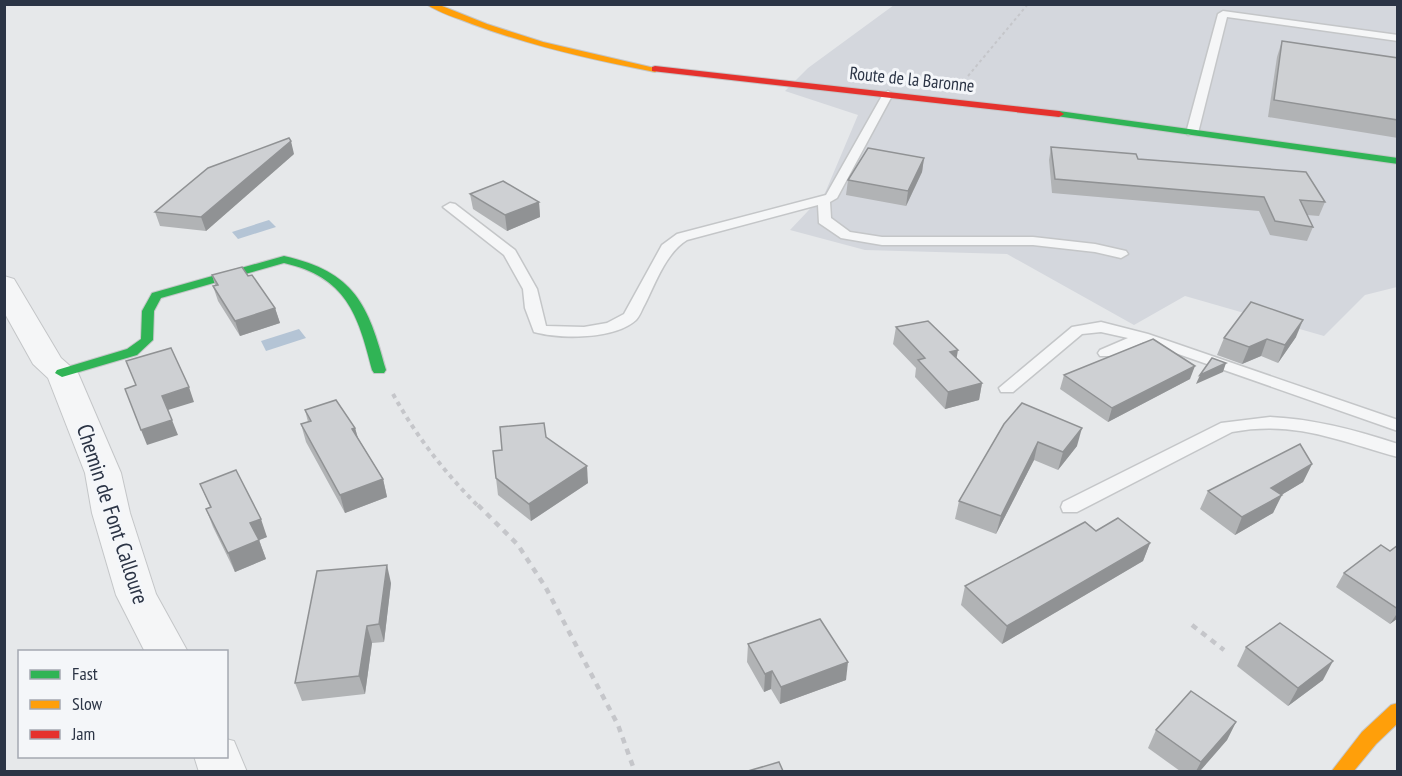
<svg xmlns="http://www.w3.org/2000/svg" width="1402" height="776" font-family="'PT Sans Narrow',sans-serif">
	<rect width="100%" height="100%" fill="#e6e8ea"/>
	<!-- built -->
	<path fill="#d4d7dd" d="M894 5H1397V287L1365 295 1324 336 1185 296 1134 325 1007 254 865 250 790 230 825 193 858 115 785 91 808 68Z"/>
	<!-- water -->
	<g fill="#b4c4d5">
		<path d="M269 220 276 227 238 239 232 232Z"/>
		<path d="M299 329 306 338 266 351 261 341Z"/>
	</g>
	<g fill="none" stroke-linecap="round" stroke-linejoin="round">
		<defs>
			<g id="lane">
				<path d="M1223 11 1398 35V41L1227 17 1198 133 1188 135 1186 133 1218 14Z"/>
				<path d="M888 91 893 94 837 198 830 202 831 218 850 232 882 237H1033L1095 244 1126 251 1128 254 1121 258 1095 252 1033 245H882L841 238 819 223 818 205 687 240C666 253 656 282 645 304 642 309 640 316 636 320 614 340 560 339 534 332L525 308 523 289 504 255 443 207 450 203 455 204 515 250 537 289 546 326 584 327 607 323 624 314 662 245 677 234 826 195 883 94Z"/>
				<path d="M1101 322 1148 334 1398 420V431L1144 342 1112 356H1100L1098 353 1100 350 1128 338 1101 332 1082 334 1013 392H1001L999 388 1072 327Z"/>
				<path d="M1270 417C1314 419 1356 430 1398 444V457C1339 441 1295 420 1232 432L1077 512H1063L1061 507 1063 502 1221 423Z"/>
			</g>
			<g id="street">
				<path d="M4 276 14 279 61 358 78 373 121 473 130 513 156 594 188 652H145L116 595 92 513 85 473 48 378 33 364 4 312Z"/>
				<path d="M226 739 234 741 247 772H199L194 756H226Z"/>
			</g>
			<g id="fast">
				<path d="M1059 111 1398 158V164L1056 116V112Z"/>
				<path d="M284 256C355 272 368 304 386 370L384 373H374L372 370C358 314 346 277 284 263L161 298 154 311 153 340 137 355 62 377 55 373 57 370 127 349 141 339 142 311 152 293Z"/>
			</g>
			<g id="slow">
				<path d="M426 4H437L487 24 543 42 659 69 655 72C593 60 531 46 472 24 457 18 439 13 426 4Z"/>
				<path d="M1398 703V723L1376 744 1353 772H1331L1362 732 1391 705Z"/>
			</g>
			<path id="jam" d="M655 66 1059 111 1064 114 1059 117 652 71V67Z"/>
		</defs>
		<!-- lane casing -->
		<use href="#lane" stroke="#c4c6c8" stroke-width="3"/>
		<!-- street casing -->
		<use href="#street" stroke="#c4c6c8" stroke-width="2"/>
		<!-- fast casing -->
		<use href="#fast" stroke="#c4c6c8" stroke-width="2"/>
		<!-- slow casing -->
		<use href="#slow" stroke="#c4c6c8" stroke-width="2"/>
		<!-- jam casing -->
		<use href="#jam" stroke="#c4c6c8" stroke-width="2"/>
		<!-- path-far2 -->
		<path stroke="#c5c6ca" stroke-width="2" stroke-dasharray="3 3" stroke-linecap="butt" d="M968 76 1028 4"/>
		<!-- path-far1 -->
		<path stroke="#c5c6ca" stroke-width="4" stroke-dasharray="4.5 4.5" stroke-linecap="butt" d="M393 394C416 436 445 473 479 507"/>
		<!-- path -->
		<g stroke="#c5c6ca" stroke-width="4.5" stroke-dasharray="6 6" stroke-linecap="butt">
			<path d="M478 505 518 545 546 588 618 725 635 772"/>
			<path d="M1192 625 1224 650"/>
		</g>
		<!-- lane -->
		<use href="#lane" fill="#f5f6f7" fill-rule="evenodd"/>
		<!-- street -->
		<use href="#street" fill="#f5f6f7" fill-rule="evenodd"/>
		<!-- fast -->
		<use href="#fast" fill="#30b455" fill-rule="evenodd"/>
		<!-- slow -->
		<use href="#slow" fill="#ff9f0a" fill-rule="evenodd"/>
		<!-- jam -->
		<use href="#jam" fill="#e5322d" fill-rule="evenodd"/>
	</g>
	<!-- wall -->
	<g fill="#b1b3b5">
		<path d="M1282 41 1398 58V138L1268 117 1277 57Z"/>
		<path d="M1051 147 1138 159 1325 202 1319 216 1307 215 1313 227 1307 241 1270 235 1259 211 1052 193 1049 160Z"/>
		<path d="M294 154 206 231 160 226 155 212Z"/>
		<path d="M924 158 922 172 906 206 846 195 848 180Z"/>
		<path d="M470 194 539 202 540 217 507 231 473 209Z"/>
		<path d="M212 275 248 276 275 308 280 323 240 336 218 301 213 286 215 285Z"/>
		<path d="M896 327 957 358 982 383 979 400 945 409 915 377 916 368 893 344Z"/>
		<path d="M1296 337 1278 363 1261 356 1242 364 1217 355 1224 338Z"/>
		<path d="M1064 375 1190 379 1108 422 1060 389Z"/>
		<path d="M305 410 355 428 358 438 383 479 387 497 345 513 306 442 301 424 308 422Z"/>
		<path d="M1004 424 1077 446 1058 470 1034 460 996 534 955 519 959 501Z"/>
		<path d="M546 437 588 483 531 521 498 495 496 478 502 450Z"/>
		<path d="M1312 464 1303 482 1281 495 1273 513 1235 535 1200 509 1208 491Z"/>
		<path d="M200 484 267 537 259 540 266 559 235 572 213 527 206 509 210 507Z"/>
		<path d="M1096 531 1150 543 1143 561 1002 644 961 605 965 586Z"/>
		<path d="M1398 545V618L1390 624 1336 587 1344 573 1390 551Z"/>
		<path d="M391 583 384 642 372 643 365 694 302 701 295 683Z"/>
		<path d="M748 644 846 680 780 704 771 689 764 692 747 662Z"/>
		<path d="M1246 647 1323 680 1288 706 1237 666Z"/>
		<path d="M1236 722 1227 740 1200 771H1180L1148 748 1156 730Z"/>
	</g>
	<!-- shaded-wall -->
	<g fill="#909294">
		<path d="M291 141 294 154 206 231 201 217Z"/>
		<path d="M924 158 922 172 906 206 908 191Z"/>
		<path d="M539 202 540 217 507 231 505 215Z"/>
		<path d="M275 308 280 323 240 336 235 321Z"/>
		<path d="M1303 320 1296 337 1278 363 1285 345Z"/>
		<path d="M1267 339 1261 356 1242 364 1249 347Z"/>
		<path d="M958 350 955 367 950 352Z"/>
		<path d="M1226 363 1223 372 1196 384 1200 375Z"/>
		<path d="M1195 366 1190 379 1108 422 1112 408Z"/>
		<path d="M982 383 979 400 945 409 948 392Z"/>
		<path d="M189 387 194 402 168 410 162 396Z"/>
		<path d="M172 420 178 435 147 445 141 430Z"/>
		<path d="M355 428 360 446 352 429Z"/>
		<path d="M1082 428 1077 446 1058 470 1063 452Z"/>
		<path d="M1038 442 1034 460 996 534 1001 516Z"/>
		<path d="M1312 464 1303 482 1278 497 1282 495 1273 513 1235 535 1242 517 1271 488Z"/>
		<path d="M587 466 588 483 531 521 529 504Z"/>
		<path d="M383 479 387 497 345 513 340 495Z"/>
		<path d="M261 519 267 537 257 541 250 523Z"/>
		<path d="M259 540 266 559 235 572 228 553Z"/>
		<path d="M1150 543 1143 561 1002 644 1007 626Z"/>
		<path d="M387 565 391 583 384 642 379 624Z"/>
		<path d="M1398 612V618L1390 624Z"/>
		<path d="M367 626 372 643 365 694 359 676Z"/>
		<path d="M1333 661 1323 680 1288 706 1298 688Z"/>
		<path d="M848 662 846 680 780 704 781 687Z"/>
		<path d="M772 671 771 689 764 692 765 674Z"/>
		<path d="M1236 722 1227 740 1200 771H1196L1201 762Z"/>
	</g>
	<!-- building -->
	<g fill="#ced0d3" stroke="#909294" stroke-width="1.5">
		<path d="M1282 41 1398 58V120L1274 100Z"/>
		<path d="M289 138 291 141 201 217 155 212 208 168Z"/>
		<path d="M1051 147 1136 154 1138 159 1306 172 1325 202 1300 200 1313 227 1275 221 1264 197 1055 179Z"/>
		<path d="M868 148 924 158 908 191 848 180Z"/>
		<path d="M503 181 539 202 505 215 470 194Z"/>
		<path d="M242 267 248 276 252 275 275 308 235 321 213 286 218 285 212 275Z"/>
		<path d="M1251 302 1303 320 1285 345 1267 339 1249 347 1224 338Z"/>
		<path d="M928 321 958 350 950 352 982 383 948 392 918 360 925 358 896 327Z"/>
		<path d="M1153 339 1195 366 1112 408 1064 375Z"/>
		<path d="M171 348 189 387 162 396 172 420 141 430 125 389 136 385 126 361Z"/>
		<path d="M1212 358 1226 363 1200 375Z"/>
		<path d="M336 400 355 428 352 429 383 479 340 495 301 424 311 421 305 410Z"/>
		<path d="M1022 403 1082 428 1063 452 1038 442 1001 516 959 501 1004 424Z"/>
		<path d="M544 423 546 437 587 466 529 504 496 478 493 451 502 450 500 427Z"/>
		<path d="M1300 444 1312 464 1271 488 1282 495 1242 517 1208 491Z"/>
		<path d="M236 470 261 519 250 523 259 540 228 553 206 509 211 507 200 484Z"/>
		<path d="M1118 518 1150 543 1007 626 965 586 1085 522 1096 531Z"/>
		<path d="M1381 545 1390 551 1398 545V609L1344 573Z"/>
		<path d="M387 565 379 624 367 626 359 676 295 683 317 571Z"/>
		<path d="M820 619 848 662 781 687 772 671 765 674 748 644Z"/>
		<path d="M1280 623 1333 661 1298 688 1246 647Z"/>
		<path d="M1191 691 1236 722 1201 762 1156 730Z"/>
		<path d="M779 762 783 771H748Z"/>
	</g>
	<g text-anchor="middle" dominant-baseline="central" stroke-width="6" stroke-linejoin="round" paint-order="stroke">
		<!-- far-street labels -->
		<g font-size="18" fill="#2b3445" stroke="#f4f6f9">
			<text transform="translate(912 79) rotate(6)">Route de la Baronne</text>
		</g>
		<!-- street labels -->
		<g font-size="22" fill="#2b3445" stroke="#f4f6f9">
			<text transform="translate(113 514) rotate(72)">Chemin de Font Calloure</text>
		</g>
	</g>
	<!-- border -->
	<rect width="1402" height="776" fill="none" stroke="#2b3445" stroke-width="12"/>
	<!-- legend -->
	<rect x="18" y="650" width="210" height="108" fill="#f4f6f9" stroke="#a4a8b1" stroke-width="1.5"/>
	<rect x="30" y="670" width="30" height="9" fill="#30b455" stroke="#a4a8b1" stroke-width="1.5"/>
	<text x="72" y="680" font-size="18" fill="#2b3445">Fast</text>
	<rect x="30" y="700" width="30" height="9" fill="#ff9f0a" stroke="#a4a8b1" stroke-width="1.5"/>
	<text x="72" y="710" font-size="18" fill="#2b3445">Slow</text>
	<rect x="30" y="730" width="30" height="9" fill="#e5322d" stroke="#a4a8b1" stroke-width="1.5"/>
	<text x="72" y="740" font-size="18" fill="#2b3445">Jam</text>
</svg>
